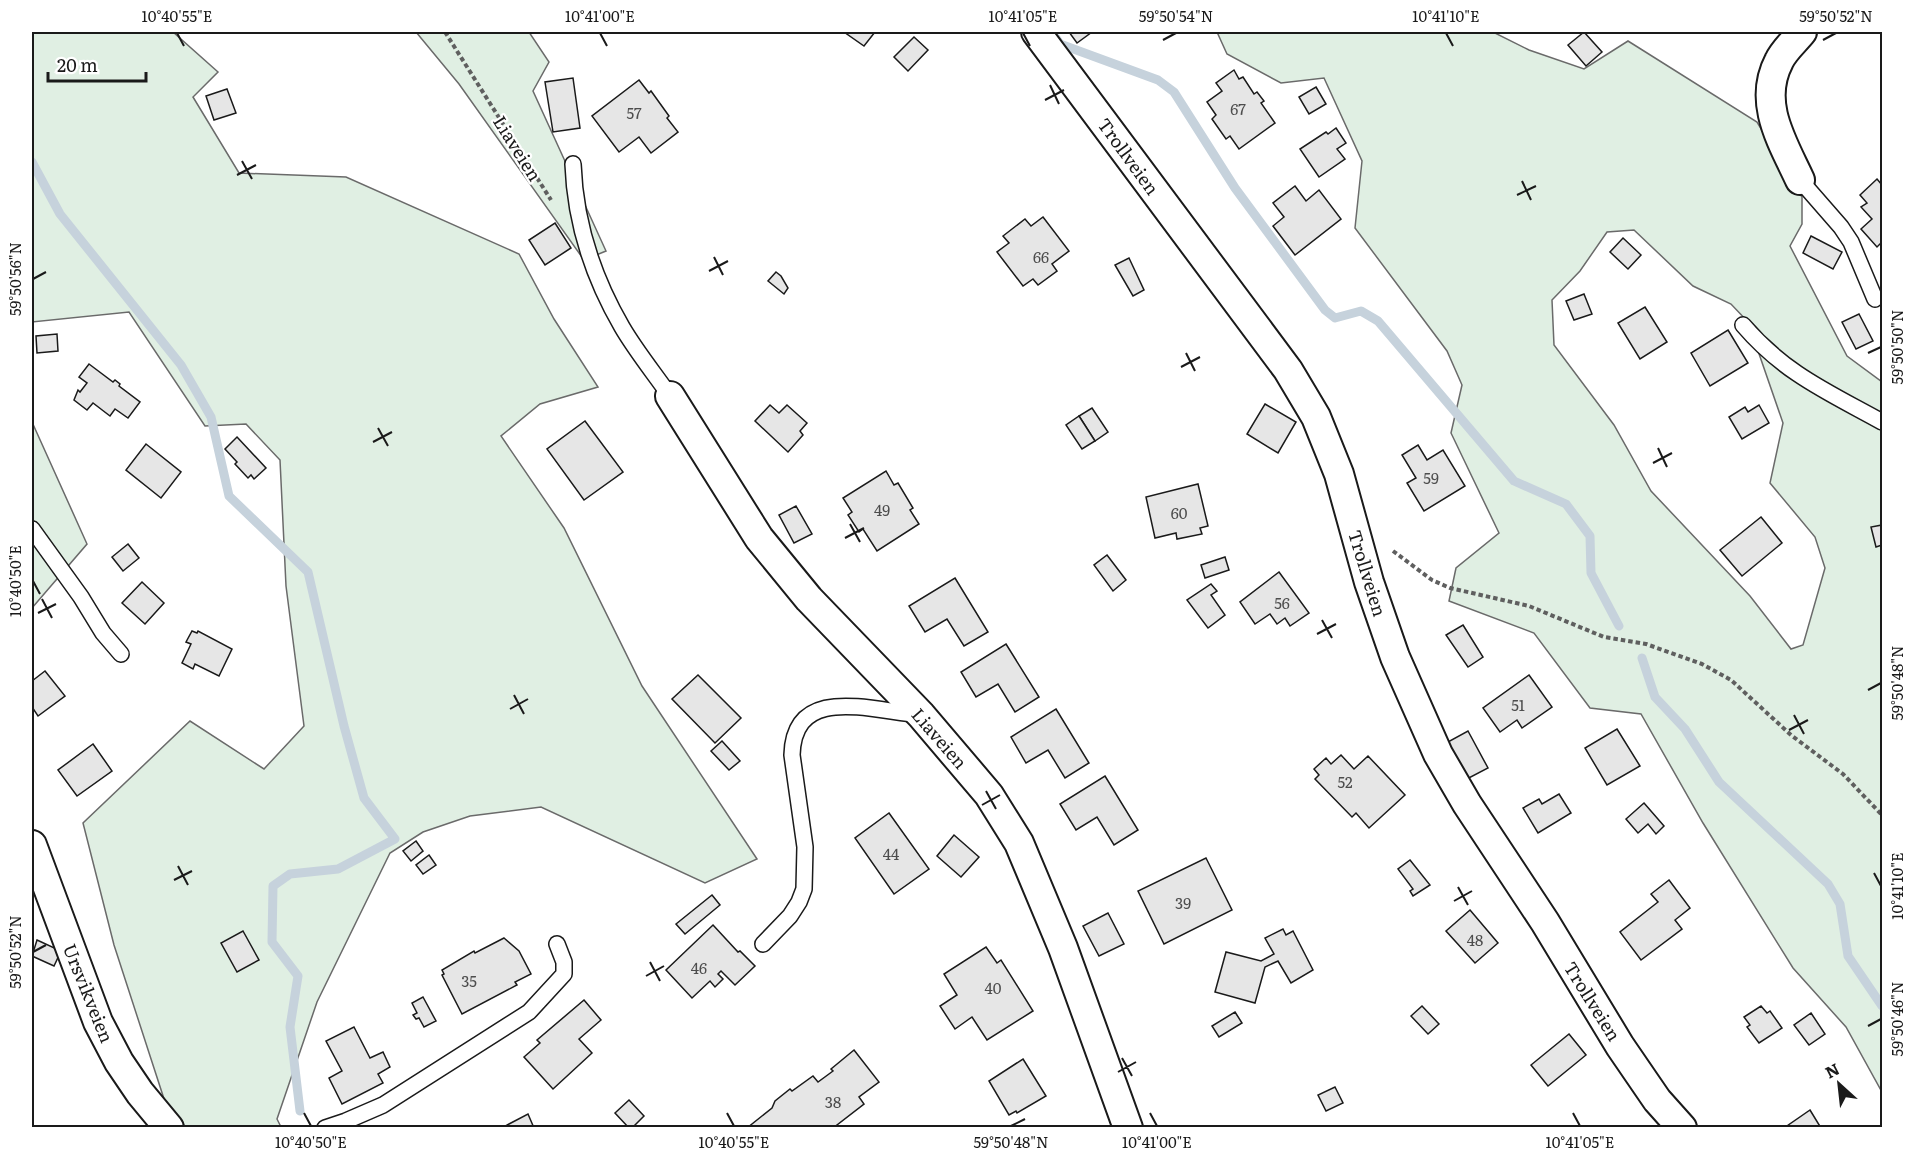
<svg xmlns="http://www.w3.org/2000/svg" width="1914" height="1159" font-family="Literata,serif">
	<rect width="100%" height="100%" fill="#fff"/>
	<!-- green -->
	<g fill="#e0efe3" stroke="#6a6a6a" stroke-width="1.5" fill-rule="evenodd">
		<path d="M32 32H173L218 72 193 97 239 173 346 177 519 254 554 319 598 387 540 404 501 436 564 528 642 686 757 859 705 883 541 807 470 816 423 832 390 853 317 1002 277 1119 281 1127H166L165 1102 114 945 83 823 190 721 264 769 304 726 286 586 280 460 246 424 205 426 129 312 32 322Z"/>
		<path d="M416 32H529L549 62 533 91 606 251 584 260 459 84Z"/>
		<path d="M1217 32H1493L1529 50 1584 69 1628 41 1757 122 1802 197V224L1790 246 1847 356 1882 382V1092L1846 1027 1793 968 1703 823 1641 714 1590 708 1534 633 1449 601 1456 568 1499 533 1451 433 1462 385 1447 351 1355 228 1362 161 1324 78 1281 83 1227 54ZM1634 230 1693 286 1731 304 1748 322 1783 423 1770 483 1815 537 1825 568 1803 645 1791 649 1750 596 1651 491 1614 425 1554 345 1552 300 1580 271 1607 232Z"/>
		<path d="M32 422 87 544 32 608Z"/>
	</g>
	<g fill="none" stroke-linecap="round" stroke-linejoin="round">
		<!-- stream -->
		<g stroke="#c6d2dc" stroke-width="9">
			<path d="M1056 38 1060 44 1158 80 1174 92 1235 188 1325 310 1335 318 1361 311 1378 321 1514 481 1566 504 1590 536 1591 573 1619 626"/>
			<path d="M32 162 60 214 181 365 211 417 229 496 308 572 344 726 364 798 395 839 338 869 290 874 273 886 272 942 298 976 290 1027 300 1111"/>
			<path d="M1642 658 1655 697 1685 729 1719 782 1828 884 1840 904 1848 956 1882 1006"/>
		</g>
	</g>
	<!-- building -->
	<g fill="#e6e6e6" stroke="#1a1a1a" stroke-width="1.5">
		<path d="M844 32H875L864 46Z"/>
		<path d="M1069 32H1092L1077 43Z"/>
		<path d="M1584 32 1602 52 1586 66 1568 45Z"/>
		<path d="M914 37 928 50 908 71 894 57Z"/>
		<path d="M1234 70 1239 79 1243 77 1254 94 1257 92 1264 101 1261 103 1275 123 1239 149 1230 136 1226 139 1212 119 1216 115 1207 102 1222 91 1216 83Z"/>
		<path d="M573 78 580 128 553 132 545 82Z"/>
		<path d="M639 80 649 93 651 91 669 116 667 118 678 132 651 153 639 137 619 152 592 116Z"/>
		<path d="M1316 87 1326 104 1309 114 1299 97Z"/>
		<path d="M227 89 236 113 214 120 206 96Z"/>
		<path d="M1336 128 1346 143 1337 149 1345 159 1319 177 1300 149 1326 132 1328 134Z"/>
		<path d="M1877 179 1882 185V242L1877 247 1861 229 1872 219 1861 207 1867 203 1860 195Z"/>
		<path d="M1295 186 1306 201 1319 190 1341 219 1295 255 1273 226 1284 217 1273 203Z"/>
		<path d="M1043 217 1069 251 1052 264 1057 271 1038 285 1033 279 1023 286 997 252 1009 243 1003 236 1025 219 1031 226Z"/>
		<path d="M555 223 571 248 545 265 529 240Z"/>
		<path d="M1811 236 1842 252 1833 269 1803 253Z"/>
		<path d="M1623 238 1641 255 1628 269 1610 252Z"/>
		<path d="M1129 258 1144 290 1133 296 1115 265Z"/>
		<path d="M776 272 781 276 788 288 784 294 768 281Z"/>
		<path d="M1584 294 1592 314 1574 320 1566 301Z"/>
		<path d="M1645 307 1667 342 1640 359 1618 323Z"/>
		<path d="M1859 314 1873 341 1856 349 1842 322Z"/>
		<path d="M1728 330 1748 363 1710 386 1691 353Z"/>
		<path d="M57 334 58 351 37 353 36 336Z"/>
		<path d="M89 364 113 382 115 380 120 384 119 386 140 402 128 418 115 409 110 416 93 403 87 410 74 400 78 390 80 392 87 383 79 377Z"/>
		<path d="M1265 404 1296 422 1278 453 1247 434Z"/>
		<path d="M770 405 779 413 787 405 807 423 800 431 803 435 788 452 755 421Z"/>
		<path d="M1759 405 1769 423 1742 439 1729 417 1745 407 1748 412Z"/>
		<path d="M1092 408 1108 432 1095 441 1079 416Z"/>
		<path d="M1079 416 1095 441 1082 449 1066 425Z"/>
		<path d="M585 421 623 472 584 500 547 449Z"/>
		<path d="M237 437 266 468 254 479 251 475 248 478 235 464 237 462 225 449Z"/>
		<path d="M146 444 181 472 161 498 126 470Z"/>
		<path d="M1418 445 1427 460 1443 450 1465 486 1424 511 1407 483 1416 478 1402 455Z"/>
		<path d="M886 471 894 485 898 483 913 508 910 510 919 524 877 551 863 529 859 532 848 515 852 512 843 498Z"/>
		<path d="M1198 484 1208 526 1200 528 1202 534 1177 539 1176 533 1155 538 1146 497Z"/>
		<path d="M796 506 812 534 794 543 779 515Z"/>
		<path d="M1761 517 1782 543 1742 576 1720 550Z"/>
		<path d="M1882 525V545L1876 547 1871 527Z"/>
		<path d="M128 544 139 558 123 571 112 557Z"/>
		<path d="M1107 555 1126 580 1113 591 1094 565Z"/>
		<path d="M1225 557 1229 570 1205 578 1201 565Z"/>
		<path d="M1279 572 1309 613 1290 626 1285 618 1277 624 1270 614 1255 624 1240 602Z"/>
		<path d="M955 578 988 632 964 646 947 619 925 632 909 606Z"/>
		<path d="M142 582 164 603 145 624 122 603Z"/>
		<path d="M1211 584 1217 591 1211 595 1225 615 1208 628 1187 600Z"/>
		<path d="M1463 625 1483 657 1468 667 1446 635Z"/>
		<path d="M192 631 197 633 198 631 232 649 219 676 195 664 193 669 182 663 191 644 186 642Z"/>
		<path d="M1006 644 1039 697 1015 712 998 684 976 697 961 672Z"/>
		<path d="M45 671 65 696 38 716 32 707V681Z"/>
		<path d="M698 675 741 718 715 743 672 699Z"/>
		<path d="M1529 675 1552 707 1522 728 1517 720 1500 732 1483 708Z"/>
		<path d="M1056 709 1089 763 1065 778 1048 750 1026 763 1011 737Z"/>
		<path d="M1617 729 1640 766 1607 785 1585 748Z"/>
		<path d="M1468 731 1488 768 1465 780 1446 743Z"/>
		<path d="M722 741 740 761 729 770 711 751Z"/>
		<path d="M93 744 112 771 77 796 58 770Z"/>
		<path d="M1341 755 1354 769 1368 756 1405 795 1369 828 1356 813 1352 817 1315 779 1319 775 1314 769 1326 758 1331 764Z"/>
		<path d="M1105 776 1138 830 1114 845 1097 817 1076 830 1060 804Z"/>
		<path d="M1559 794 1571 813 1538 833 1523 808 1539 799 1542 804Z"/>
		<path d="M1644 803 1664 826 1656 834 1648 824 1638 833 1626 819Z"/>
		<path d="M889 813 929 869 894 894 855 838Z"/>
		<path d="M954 835 979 857 961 877 937 856Z"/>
		<path d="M416 841 423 851 411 861 403 851Z"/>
		<path d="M429 855 436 865 423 874 416 865Z"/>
		<path d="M1206 858 1232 910 1164 944 1138 891Z"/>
		<path d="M1410 860 1430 885 1413 896 1410 891 1413 889 1398 869Z"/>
		<path d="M1669 880 1690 908 1675 920 1682 929 1641 960 1620 932 1658 902 1651 894Z"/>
		<path d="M712 895 720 905 685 934 676 924Z"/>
		<path d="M1470 910 1498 943 1475 963 1446 931Z"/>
		<path d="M1108 913 1124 944 1099 956 1083 926Z"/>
		<path d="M713 925 738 952 740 951 755 966 735 985 721 971 718 974 723 979 715 987 710 981 692 998 666 970Z"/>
		<path d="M1283 929 1286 935 1293 931 1313 970 1291 983 1278 961 1265 967 1255 1003 1215 992 1226 952 1261 961 1274 954 1265 938Z"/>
		<path d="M243 931 259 960 237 972 221 943Z"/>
		<path d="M504 938 519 951 531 974 515 982 517 985 462 1014 442 975 444 974 442 970 474 951 475 953Z"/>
		<path d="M37 940 61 951 54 966 32 956Z"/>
		<path d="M986 947 997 963 1001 960 1033 1011 987 1040 972 1017 955 1029 940 1006 957 995 944 974Z"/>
		<path d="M423 997 436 1021 424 1027 419 1018 416 1019 413 1015 417 1013 412 1003Z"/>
		<path d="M584 1000 601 1020 579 1039 592 1053 553 1089 524 1057 540 1043 537 1040Z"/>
		<path d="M1422 1006 1439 1024 1428 1034 1411 1016Z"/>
		<path d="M1761 1006 1767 1013 1770 1011 1782 1028 1759 1043 1747 1027 1750 1025 1744 1017Z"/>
		<path d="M1235 1012 1242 1023 1219 1037 1212 1026Z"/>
		<path d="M1811 1013 1825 1034 1809 1045 1794 1025Z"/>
		<path d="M354 1027 370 1058 383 1052 390 1067 378 1074 383 1083 342 1104 329 1078 342 1071 326 1041Z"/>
		<path d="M1569 1034 1586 1055 1548 1086 1531 1065Z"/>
		<path d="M854 1050 879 1082 859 1097 864 1104 833 1128H747L772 1108 775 1101 790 1089 792 1091 813 1076 818 1082 833 1071 831 1069Z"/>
		<path d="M1023 1059 1046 1096 1017 1113 1016 1111 1009 1115 989 1081Z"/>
		<path d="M1335 1087 1343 1103 1326 1111 1318 1095Z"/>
		<path d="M629 1100 644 1116 632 1128H629L615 1113Z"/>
		<path d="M1810 1110 1821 1128H1784Z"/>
		<path d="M528 1114 534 1128H502L509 1124Z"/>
	</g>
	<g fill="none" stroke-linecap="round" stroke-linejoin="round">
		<defs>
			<g id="lane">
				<path d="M573 164C575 221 593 277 622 327 636 351 654 373 670 396"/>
				<path d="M1800 180 1841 227 1851 242 1875 299"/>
				<path d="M1743 325C1785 374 1828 392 1882 422"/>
				<path d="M32 529 81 597 103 633 121 654"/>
				<path d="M763 944 790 916 799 902 804 889 805 847 792 755C794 682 875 712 921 715"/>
				<path d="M325 1128 346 1121 383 1105 529 1012 564 974V962L557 944"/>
			</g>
			<g id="street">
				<path d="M1036 32 1288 370 1316 417 1339 474 1369 582 1395 657 1438 754 1467 804 1545 922 1620 1046 1657 1100 1682 1128"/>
				<path d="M1800 180C1783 143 1757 103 1779 61 1784 50 1795 41 1802 32"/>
				<path d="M670 396 759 538 809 599 921 715 989 795 1019 843 1063 948 1128 1128"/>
				<path d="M32 845 98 1022 119 1062 140 1093 169 1128"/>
			</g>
		</defs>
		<!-- lane casing -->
		<use href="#lane" stroke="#1a1a1a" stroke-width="18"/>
		<!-- street casing -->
		<use href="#street" stroke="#1a1a1a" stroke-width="32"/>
		<!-- path -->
		<g stroke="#5f5f5f" stroke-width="4" stroke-dasharray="4.5 3" stroke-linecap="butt">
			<path d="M445 32 551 200"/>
			<path d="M1393 551 1432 580 1450 588 1529 606 1604 637 1646 644 1702 664 1731 680 1791 735 1843 774 1882 815"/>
		</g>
		<!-- lane -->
		<use href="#lane" stroke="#fff" stroke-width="15"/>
		<!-- street -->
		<use href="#street" stroke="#fff" stroke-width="28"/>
	</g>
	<!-- ticks -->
	<path fill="none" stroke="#1a1a1a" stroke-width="2" d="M177 33 184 46M600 33 607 46M1023 33 1030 46M1446 33 1453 46M1163 40 1176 33M1823 40 1836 33M1050 85 1059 104M1045 100 1064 90M242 161 252 179M237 175 256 165M1522 181 1531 200M1517 195 1536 186M714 257 723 275M709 271 728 261M33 279 46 272M1186 353 1195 371M1868 353 1881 347M1181 367 1200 357M378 428 388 446M373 442 392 432M1658 448 1667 467M1653 463 1672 453M850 524 860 542M845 538 864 528M33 581 40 594M42 599 52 618M38 613 56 604M1322 620 1332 638M1317 634 1336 624M1868 690 1881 683M514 695 524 714M510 709 528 699M1794 715 1804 734M1789 730 1808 720M986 791 996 809M982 805 1000 795M178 866 188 885M1874 873 1881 886M174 880 192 871M1458 887 1468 905M1454 901 1472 891M33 952 46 945M650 962 660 981M646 976 664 966M1868 1026 1881 1019M1122 1058 1132 1076M1118 1072 1136 1062M304 1113 311 1126M727 1113 734 1126M1150 1113 1157 1126M1573 1113 1580 1126M1011 1126 1025 1119"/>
	<g text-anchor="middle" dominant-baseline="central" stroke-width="4.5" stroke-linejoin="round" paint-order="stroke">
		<!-- number labels -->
		<g font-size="15" fill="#4d4d4d">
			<text x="1238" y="108">67</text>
			<text x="634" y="112">57</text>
			<text x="1041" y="256">66</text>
			<text x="1431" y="477">59</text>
			<text x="882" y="509">49</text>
			<text x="1179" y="512">60</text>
			<text x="1282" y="602">56</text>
			<text x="1518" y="704">51</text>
			<text x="1345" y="781">52</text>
			<text x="891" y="853">44</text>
			<text x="1183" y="902">39</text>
			<text x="1475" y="939">48</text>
			<text x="699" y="967">46</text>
			<text x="469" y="980">35</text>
			<text x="993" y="987">40</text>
			<text x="833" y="1101">38</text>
		</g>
		<!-- street labels -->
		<g font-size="18" fill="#1a1a1a" stroke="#fff">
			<text transform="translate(518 148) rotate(58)">Liaveien</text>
			<text transform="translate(1129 156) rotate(54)">Trollveien</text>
			<text transform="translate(1368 573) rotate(73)">Trollveien</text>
			<text transform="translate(940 738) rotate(49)">Liaveien</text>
			<text transform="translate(89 993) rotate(68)">Ursvikveien</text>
			<text transform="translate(1593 1001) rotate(58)">Trollveien</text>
		</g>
	</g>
	<!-- border -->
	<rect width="1914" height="1159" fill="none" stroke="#ffffff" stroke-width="66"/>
	<!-- north arrow -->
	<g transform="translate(1839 1084) rotate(333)" stroke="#ffffff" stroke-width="4.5" paint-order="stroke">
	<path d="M0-4.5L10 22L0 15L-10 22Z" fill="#1a1a1a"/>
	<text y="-9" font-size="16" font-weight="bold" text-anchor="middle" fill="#1a1a1a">N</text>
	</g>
	<!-- scale -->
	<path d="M48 72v9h98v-9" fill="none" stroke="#1a1a1a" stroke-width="3"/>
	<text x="57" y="72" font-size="18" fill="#1a1a1a" stroke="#ffffff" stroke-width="4.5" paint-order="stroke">20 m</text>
	<rect x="33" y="33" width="1848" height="1093" fill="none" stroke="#1a1a1a" stroke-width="2"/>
	<g font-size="15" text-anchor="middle" fill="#1a1a1a">
		<text x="177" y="22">10°40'55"E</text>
		<text x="600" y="22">10°41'00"E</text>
		<text x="1023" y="22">10°41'05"E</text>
		<text x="1176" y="22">59°50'54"N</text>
		<text x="1446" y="22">10°41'10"E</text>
		<text x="1836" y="22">59°50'52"N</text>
		<text transform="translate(16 279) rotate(-90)" y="5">59°50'56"N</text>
		<text transform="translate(1898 347) rotate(-90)" y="5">59°50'50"N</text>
		<text transform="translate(16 581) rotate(-90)" y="5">10°40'50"E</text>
		<text transform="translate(1898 683) rotate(-90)" y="5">59°50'48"N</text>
		<text transform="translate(1898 886) rotate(-90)" y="5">10°41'10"E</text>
		<text transform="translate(16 952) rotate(-90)" y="5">59°50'52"N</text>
		<text transform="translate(1898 1019) rotate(-90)" y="5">59°50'46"N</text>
		<text x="311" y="1148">10°40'50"E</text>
		<text x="734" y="1148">10°40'55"E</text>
		<text x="1011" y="1148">59°50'48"N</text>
		<text x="1157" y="1148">10°41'00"E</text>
		<text x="1580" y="1148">10°41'05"E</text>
	</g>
</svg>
